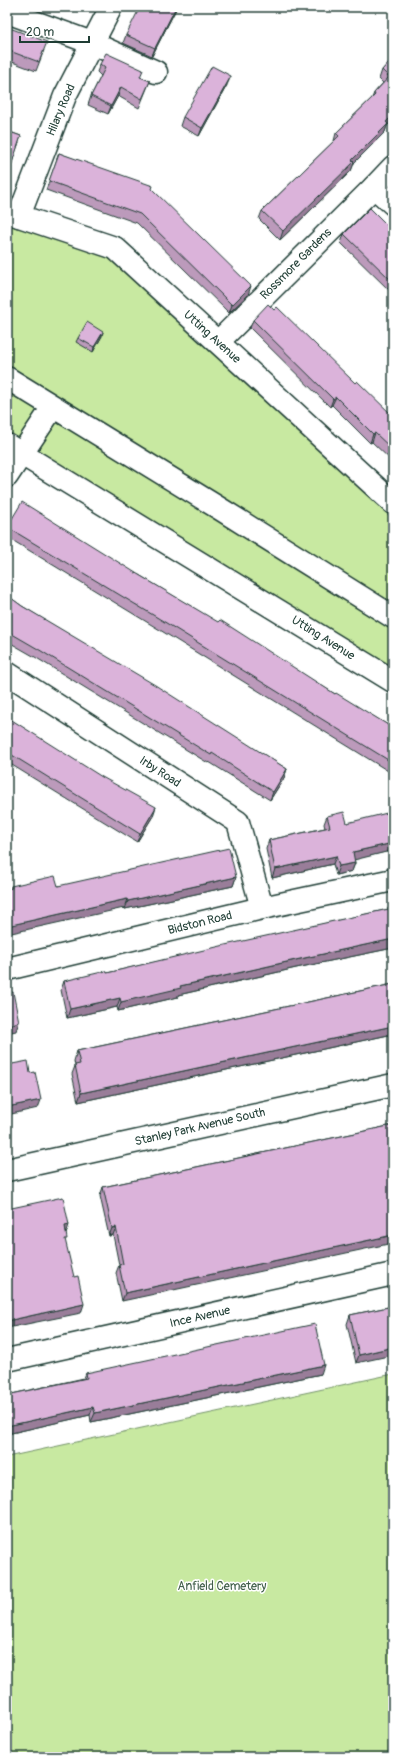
<svg xmlns="http://www.w3.org/2000/svg" width="400" height="1764" font-family="Pangolin,sans-serif">
	<rect width="100%" height="100%" fill="#fff"/>
	<filter id="ink" filterUnits="userSpaceOnUse"><feTurbulence type="fractalNoise" baseFrequency=".025" numOctaves="2"/><feDisplacementMap in="SourceGraphic" scale="8" xChannelSelector="R" yChannelSelector="G"/><feConvolveMatrix kernelMatrix="1 2 1 2 8 2 1 2 1" color-interpolation-filters="sRGB"/></filter>
	<g filter="url(#ink)">
		<!-- green -->
		<g fill="#c8e9a1" stroke="#74936a">
			<path d="M7 212 115 248 393 503V681L7 445Z"/>
			<path d="M393 1374V1757H7V1457Z"/>
		</g>
		<g fill="none" stroke-linecap="round" stroke-linejoin="round">
			<defs>
				<g id="street">
					<path d="M7 12 92 43 156 72"/>
					<path d="M393 167 374 187 393 204"/>
					<path d="M7 212 115 248 393 503"/>
					<path d="M19 216 65 96 111 7"/>
					<path d="M218 342 374 187"/>
					<path d="M7 476 53 407"/>
					<path d="M7 673 238 822 262 908"/>
					<path d="M7 969 262 908 393 880"/>
					<path d="M7 1170 393 1085"/>
					<path d="M7 1360 393 1274"/>
				</g>
				<g id="secondary">
					<path d="M7 378 222 510 393 617"/>
					<path d="M7 445 393 681"/>
				</g>
			</defs>
			<!-- street casing -->
			<use href="#street" stroke="#1f3d34" stroke-width="25"/>
			<!-- secondary casing -->
			<use href="#secondary" stroke="#1f3d34" stroke-width="25"/>
			<!-- street -->
			<use href="#street" stroke="#fff" stroke-width="22"/>
			<!-- secondary -->
			<use href="#secondary" stroke="#fff" stroke-width="22"/>
		</g>
		<!-- wall -->
		<g fill="#bc9abb" stroke="#1f3d34">
			<path d="M176 9 152 56 123 43 126 35Z"/>
			<path d="M7 27 44 50 36 71 7 60Z"/>
			<path d="M393 58V120L387 126 385 132 354 163 351 171 280 240 259 219 262 211 334 141 336 133 372 98 374 93 383 83 379 79 382 70Z"/>
			<path d="M100 64 141 77 150 81 139 108 118 96 108 114 88 105 91 96 101 76 97 72Z"/>
			<path d="M227 85 199 136 180 126 183 117Z"/>
			<path d="M7 131 21 136 8 174H7Z"/>
			<path d="M59 153 152 189 248 295 229 313 137 223 46 190Z"/>
			<path d="M393 231V294L341 243 344 234Z"/>
			<path d="M274 310 355 383 393 416V462L372 442 370 443 332 405 330 407 250 328 253 320Z"/>
			<path d="M102 336 93 352 76 342 78 338Z"/>
			<path d="M7 527 139 575 335 694 393 728V774L160 630 7 537Z"/>
			<path d="M7 586 11 589 8 596 22 606 287 769 284 778 270 800 209 762 208 763 35 657 7 641Z"/>
			<path d="M7 717 153 816 137 842 7 762Z"/>
			<path d="M327 816 347 823 390 851 354 859 355 863 352 871 336 875 333 864 272 878 266 849 269 840 325 828 324 824Z"/>
			<path d="M236 877 233 886 125 909 124 908 11 888V886H58Z"/>
			<path d="M393 908V948L296 968 178 995V997L118 1011 117 1007 67 1018 61 990 64 981 107 973Z"/>
			<path d="M393 984V1034L78 1102 72 1074 75 1066 74 1061 77 1051Z"/>
			<path d="M393 1125 122 1301 116 1273 119 1265 113 1235 109 1236 100 1196 103 1187Z"/>
			<path d="M393 1306 356 1363 347 1324 350 1315Z"/>
			<path d="M86 1373 321 1374 91 1422 90 1415 7 1434V1395L84 1378Z"/>
		</g>
		<!-- shaded-wall -->
		<g fill="#997d99" stroke="#1f3d34">
			<path d="M176 7H177L176 9 152 56 155 48Z"/>
			<path d="M231 76 227 85 199 136 202 128Z"/>
			<path d="M121 87 118 96 108 114 111 106Z"/>
			<path d="M393 115V120L387 126 385 132 354 163 351 171 280 240 283 231 352 160 386 122Z"/>
			<path d="M251 286 248 295 229 313 232 305Z"/>
			<path d="M103 332 102 336 93 352 94 347Z"/>
			<path d="M336 397 332 405 330 407 333 399Z"/>
			<path d="M375 433 372 442 370 443 373 434Z"/>
			<path d="M287 769 284 778 270 800 273 792Z"/>
			<path d="M156 807 153 816 137 842 140 834Z"/>
			<path d="M393 843 390 851 350 861 353 852Z"/>
			<path d="M336 856 333 864 272 878 275 869Z"/>
			<path d="M355 863 352 871 336 875 339 866Z"/>
			<path d="M236 877 233 886 125 909 128 901Z"/>
			<path d="M127 899 124 908 7 934V926Z"/>
			<path d="M393 939V948L296 968 178 995V997L118 1011 121 1002 180 986 300 959Z"/>
			<path d="M120 998 117 1007 67 1018 70 1009Z"/>
			<path d="M19 1022 16 1031 7 1033V1025Z"/>
			<path d="M393 1026V1034L78 1102 81 1093Z"/>
			<path d="M41 1100 38 1108 7 1115V1107Z"/>
			<path d="M69 1225 66 1234 65 1226Z"/>
			<path d="M116 1227 113 1235 109 1236 112 1228Z"/>
			<path d="M393 1235V1243L122 1301 125 1293Z"/>
			<path d="M84 1304 81 1313 7 1328V1321Z"/>
			<path d="M393 1347V1355L356 1363 359 1355Z"/>
			<path d="M324 1365 321 1374 91 1422 95 1413Z"/>
			<path d="M93 1407 90 1415 7 1434V1426Z"/>
		</g>
		<!-- building -->
		<g fill="#dbb3da" stroke="#1f3d34">
			<path d="M140 7H176L155 48 126 35Z"/>
			<path d="M7 27 47 42 39 62 7 50Z"/>
			<path d="M106 53 143 70 140 77 150 81 142 99 121 87 111 106 91 96 105 68 100 64Z"/>
			<path d="M393 58V115L386 122 388 124 352 160 354 162 283 231 262 211 339 136 336 133 375 95 374 93 389 77 382 70Z"/>
			<path d="M212 66 231 76 202 128 183 117Z"/>
			<path d="M7 131 21 136 11 166 7 165Z"/>
			<path d="M59 153 153 186 152 189 251 286 232 305 140 214 49 181Z"/>
			<path d="M370 208 393 231V282L344 234Z"/>
			<path d="M268 304 274 310 277 307 355 383 357 381 393 416V450L375 433 373 434 336 397 333 399 253 320Z"/>
			<path d="M87 322 103 332 94 347 78 338Z"/>
			<path d="M22 502 139 575 218 622 220 620 335 694 336 693 393 728V763L163 621 7 527Z"/>
			<path d="M7 586 11 589 7 595 22 606 155 685 287 769 273 792 212 753 211 755 38 649 7 631Z"/>
			<path d="M7 717 102 777 156 807 140 834 7 752Z"/>
			<path d="M344 812 347 823 387 813 393 843 353 852 355 863 339 866 336 856 275 869 269 840 330 827 327 816Z"/>
			<path d="M229 848 236 877 128 901 127 899 7 926V889L12 888 11 886 55 876 58 886Z"/>
			<path d="M393 908V939L300 959 180 986 181 988 121 1002 120 998 70 1009 64 981 106 971 107 973 225 945Z"/>
			<path d="M393 984V1026L81 1093 75 1065 80 1064 77 1051Z"/>
			<path d="M13 992 19 1022 7 1025V993Z"/>
			<path d="M28 1061 30 1073 35 1072 41 1100 7 1107V1065Z"/>
			<path d="M393 1125V1235L125 1293 119 1265 123 1264 116 1227 112 1228 103 1187Z"/>
			<path d="M63 1197 69 1225 65 1226 67 1239H65L74 1277 78 1276 84 1304 7 1321V1209Z"/>
			<path d="M393 1306V1347L359 1355 350 1315Z"/>
			<path d="M315 1324 324 1365 95 1413 93 1407 7 1426V1395L87 1378 86 1373Z"/>
		</g>
	</g>
	<g text-anchor="middle" dominant-baseline="central" stroke-width="3" stroke-linejoin="round" paint-order="stroke">
		<!-- street labels -->
		<g font-size="12" fill="#1f3d34" stroke="#fff">
			<text transform="translate(61 110) rotate(-67)">Hilary Road</text>
			<text transform="translate(296 264) rotate(-45)">Rossmore Gardens</text>
			<text transform="translate(212 337) rotate(42)">Utting Avenue</text>
			<text transform="translate(323 638) rotate(32)">Utting Avenue</text>
			<text transform="translate(160 772) rotate(33)">Irby Road</text>
			<text transform="translate(200 923) rotate(-14)">Bidston Road</text>
			<text transform="translate(200 1127) rotate(-13)">Stanley Park Avenue South</text>
			<text transform="translate(200 1317) rotate(-13)">Ince Avenue</text>
		</g>
		<!-- park labels -->
		<g font-size="12" fill="#415f4a" stroke="#fff">
			<text x="222" y="1586">Anfield Cemetery</text>
		</g>
	</g>
	<!-- margin -->
	<rect width="400" height="1764" fill="none" stroke="#fff" stroke-width="24"/>
	<rect x="12" y="12" width="376" height="1740" fill="none" stroke="#1f3d34" stroke-width="1.5" filter="url(#ink)"/>
	<!-- scale -->
	<path d="M20 36v6h69v-6" fill="none" stroke="#1f3d34" stroke-width="2"/>
	<text x="26" y="36" font-size="12" fill="#1f3d34" stroke="#ffffff" stroke-width="3" paint-order="stroke">20 m</text>
</svg>
